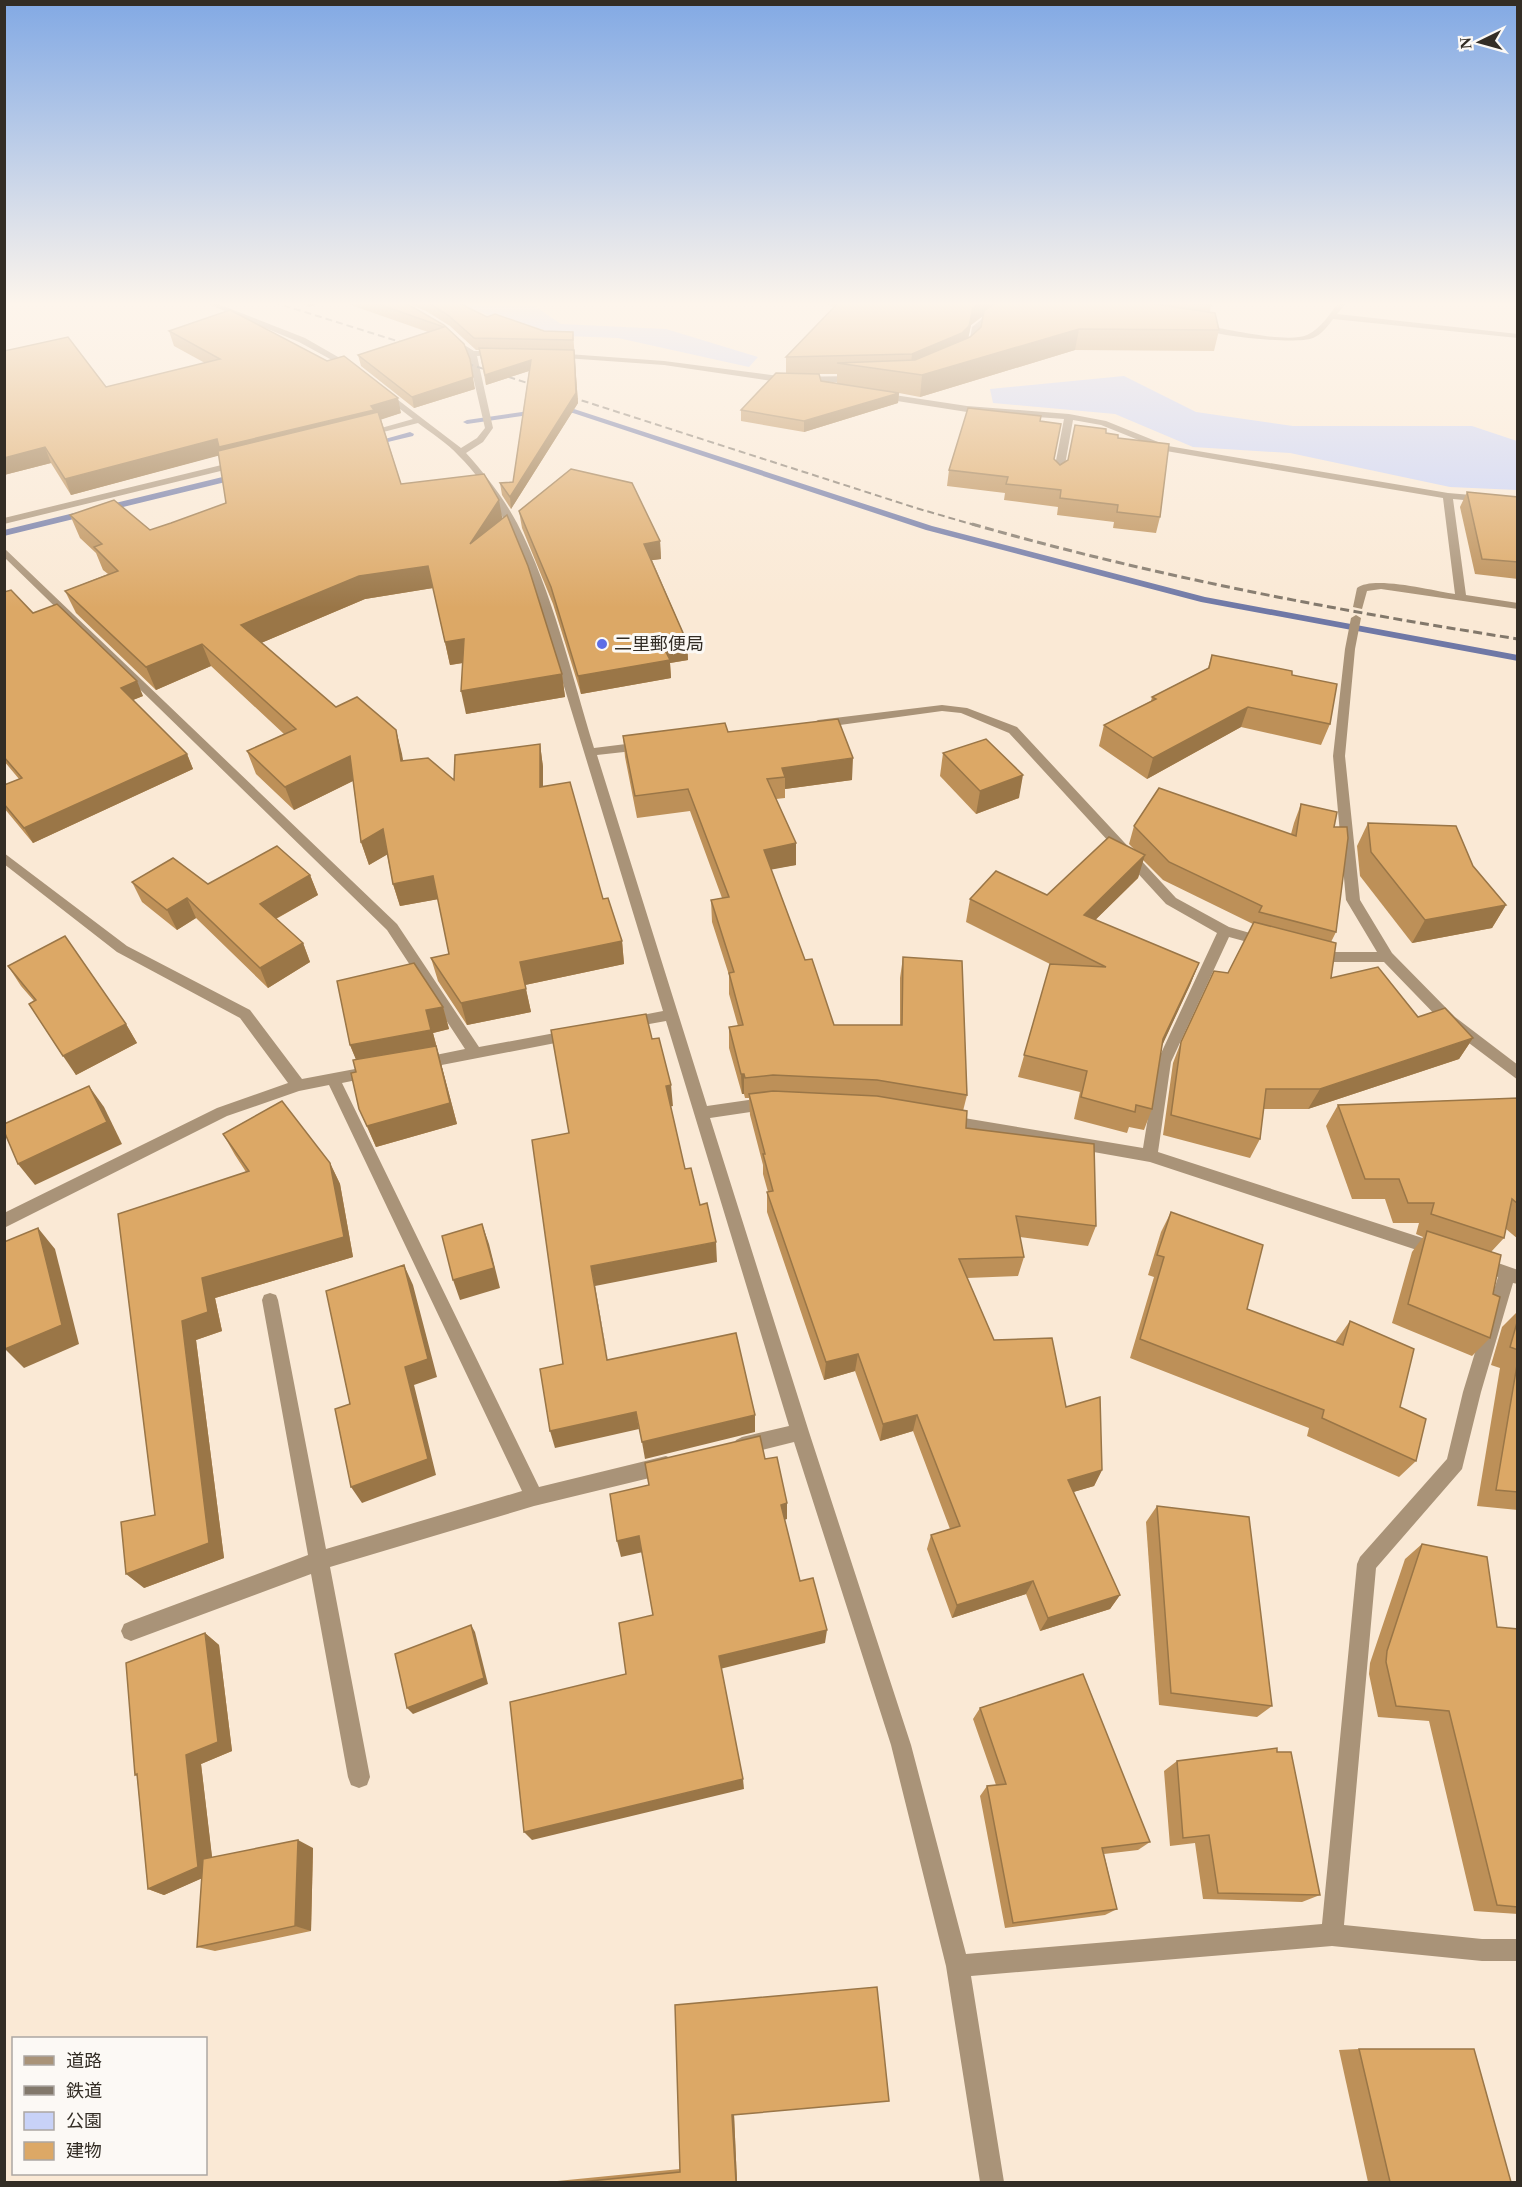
<svg xmlns="http://www.w3.org/2000/svg" width="1522" height="2187" font-family="'Times New Roman','Noto Sans JP',serif">
	<rect width="100%" height="100%" fill="#fae9d5"/>
	<!-- green -->
	<g fill="#c8d2f7">
		<path d="M455 302H529L561 324 666 329 758 357 749 367 618 338 540 335Z"/>
		<path d="M1124 376 1196 412 1293 426H1472L1517 441V490L1450 487 1290 453 1193 447 1115 414 993 403 990 389Z"/>
	</g>
	<g fill="none" stroke-linecap="round" stroke-linejoin="round">
		<!-- stream -->
		<g fill="#6f78a6" fill-rule="evenodd">
			<path d="M574 409 932 526 1205 597 1518 655V661L1201 602 926 530 573 413 536 414 467 424 463 422 467 420 536 410Z"/>
			<path d="M410 432 414 434 413 436 371 446 367 444Z"/>
			<path d="M239 473 242 474V478L4 536V530Z"/>
		</g>
		<!-- minor -->
		<g fill="#a99378" fill-rule="evenodd">
			<path d="M203 302H213L305 338 359 369 352 371 299 342Z"/>
			<path d="M1339 302H1347L1337 314 1518 334V338L1333 319C1328 326 1321 335 1313 338 1296 345 1211 336 1196 327L1200 325C1225 328 1286 344 1307 335 1321 329 1330 313 1339 302Z"/>
			<path d="M997 314 1001 316 1000 318 992 319 979 330 976 348 970 353H964L963 351 969 345 972 327 987 315Z"/>
			<path d="M466 346 474 351H500L504 353 500 355 477 356 493 428 483 442 466 453C485 474 503 497 517 523 553 593 571 673 594 748L642 742 648 746 642 750 597 755 707 1106 770 1097 775 1099 778 1103 775 1107 770 1109 710 1118 809 1432 911 1745 966 1954 1322 1924 1357 1564 1360 1557 1447 1459 1463 1392 1498 1277 1475 1269 1473 1264 1475 1259 1481 1257 1518 1270V1284L1513 1283 1481 1392 1462 1469 1376 1568 1344 1925 1482 1939H1518V1961H1482L1332 1946 971 1976 1004 2182H980L946 1966 891 1745 794 1442 742 1455 736 1452 733 1446 736 1440 742 1437 789 1426 666 1021 627 1028 620 1023 627 1018 663 1011 534 588C514 540 496 492 458 455 447 443 431 433 418 423L364 437 360 434 413 419 382 395 381 393 385 390 461 448 477 438 485 428 468 355 462 348Z"/>
			<path d="M554 353 664 361 786 377 856 376 860 379 856 382 786 383 664 365 551 357 550 355Z"/>
			<path d="M881 393 967 406 1069 414 1106 421 1168 446 1448 493 1518 499V505L1453 499 1466 595 1518 603V609L1381 589 1367 591 1362 609 1353 607 1357 588C1373 575 1434 591 1455 594L1443 498 1166 451 1101 425 1073 420 1063 476 1058 479 1053 476 1064 419 967 412 878 398V394Z"/>
			<path d="M238 461 241 462V466L4 524V518Z"/>
			<path d="M4 548 397 924 479 1047 571 1030 576 1031 578 1035 576 1039 421 1069 416 1067 414 1063 416 1059 465 1049 387 930 4 557Z"/>
			<path d="M1356 615 1361 618 1355 649 1345 756 1360 900 1392 953 1455 1017 1518 1065V1080L1445 1025 1384 962H1325L1311 957 1309 954 1316 949 1325 952H1377L1346 900 1333 756 1345 649 1351 618Z"/>
			<path d="M942 705 967 708 1017 727 1176 898 1229 927 1271 939 1273 942 1266 947 1229 937 1171 1062 1158 1152 1441 1244 1443 1249 1441 1254 1435 1256 1150 1162 941 1125 938 1121 941 1117 946 1115 1143 1148 1157 1062 1217 933 1166 904 1009 733 961 713 942 711 818 728 812 724 818 720Z"/>
			<path d="M4 853 127 946 250 1010 302 1079 371 1066 376 1068 378 1072 376 1076 342 1083 539 1487 666 1456 673 1459 675 1465 673 1471 666 1474 534 1506 330 1567 370 1777 367 1785 359 1788 351 1785 348 1777 311 1574 131 1641 124 1638 121 1631 124 1624 131 1621 308 1555 262 1300 264 1295 270 1293 276 1295 278 1300 326 1549 522 1491 329 1085 299 1091 227 1116 4 1228V1213L217 1108 288 1083 240 1018 117 952 4 864Z"/>
		</g>
		<!-- rail-far1 -->
		<g stroke="#82786b" stroke-width="2" stroke-dasharray="7 4" stroke-linecap="butt">
			<path d="M273 302 413 346"/>
			<path d="M456 360 916 508 978 526"/>
		</g>
		<!-- rail -->
		<path stroke="#82786b" stroke-width="3" stroke-dasharray="9 4.5" stroke-linecap="butt" d="M972 524C1152 576 1334 610 1518 639"/>
	</g>
	<!-- wall -->
	<g fill="#bd9058" fill-rule="evenodd">
		<path d="M300 302H323L309 307Z"/>
		<path d="M342 302H404L444 325 475 389 414 408 361 366 358 355 428 332Z"/>
		<path d="M404 302H457L487 317 544 331 573 332 578 403 511 509 502 495 500 483 513 482 529 371 486 385 479 350H476L450 326 426 311Z"/>
		<path d="M821 302H1210L1211 305 1210 312 1219 330 1214 351 1075 350 920 397 899 393 898 403 804 432 741 421V410L786 373V357L834 307ZM983 316 981 327 970 337 968 338 971 325ZM819 374H837V383L821 381Z"/>
		<path d="M169 331 401 413 381 419 401 484 502 519 562 674 565 697 466 714 463 663 450 665 433 588 365 599 261 643 336 707 396 730 403 761 454 780 540 744 543 767V787L603 899 622 941 624 964 525 985 531 1012 467 1025 438 981 431 958 449 954 438 899 400 906 393 884 387 854 369 865 361 842 353 781 294 810 256 774 247 751 284 734 211 666 156 690 76 613 65 591 108 574 103 570 96 553 80 538 70 515 150 530 171 523 226 503 219 455 71 495 51 463 4 475V351L106 387 205 363 174 346Z"/>
		<path d="M1040 421 1054 460 1060 465 1068 460 1106 433 1118 438 1160 517 1156 533 1113 528 1114 522 1057 515 1058 507 1004 500 1005 493 947 486 949 470Z"/>
		<path d="M1467 492 1518 497V579L1475 574 1460 507Z"/>
		<path d="M519 511 660 541 661 559 652 560 687 642 688 660 670 663 671 678 581 694 553 604 522 528Z"/>
		<path d="M4 592 33 613 143 696 133 700 187 754 193 769 33 843 4 808V785L19 779 4 761Z"/>
		<path d="M1212 655 1292 675 1330 724 1321 745 1241 727 1147 779 1099 746 1104 725 1151 701 1152 697 1208 668Z"/>
		<path d="M728 732 852 780 785 789V798L776 799 796 865 771 869 805 960 834 1025H900V978L903 957 967 1095 963 1111 966 1128 1096 1226 1088 1246 1020 1237 1024 1257 1018 1276 967 1278 994 1340 1066 1407 1102 1470 1094 1486 1073 1492 1120 1595 1110 1609 1040 1631 1026 1594 952 1618 927 1549 931 1535 950 1529 913 1431 880 1441 855 1371 824 1380 767 1212V1192H768L763 1174V1165L750 1115 749 1098H745L744 1094H742L729 1048V1027L738 1026 729 994V975L712 922 711 900 722 898 690 811 637 818 625 757 623 736Z"/>
		<path d="M943 753 1019 798 976 814 940 776Z"/>
		<path d="M1301 804 1334 827 1336 932 1331 942V978L1418 1017 1473 1038 1459 1059 1308 1109H1263L1260 1139 1250 1158 1163 1135 1173 1063 1181 1042 1228 973 1253 924 1163 880 1143 860 1138 878 1095 920 1199 963 1190 985 1162 1045 1152 1109 1144 1130 1129 1127 1127 1133 1074 1119 1080 1092 1018 1077 1050 964 966 922 970 899 1047 895 1135 850 1129 844 1134 826 1291 834 1294 823Z"/>
		<path d="M1368 823 1473 866 1506 905 1492 928 1412 943 1360 876 1357 846Z"/>
		<path d="M310 875 318 895 276 919 303 943 310 962 268 988 196 918 177 930 142 902 132 882 208 884Z"/>
		<path d="M8 966 126 1024 137 1043 76 1075 34 1001 21 986Z"/>
		<path d="M443 1007 449 1029 433 1033 457 1124 376 1147 359 1109 356 1072V1059L350 1045Z"/>
		<path d="M1518 1098V1239L1506 1229 1504 1238 1491 1252 1493 1294 1490 1338 1472 1356 1392 1323 1412 1252 1423 1237 1416 1234 1419 1223H1393L1385 1199H1352L1326 1126 1338 1105Z"/>
		<path d="M223 1134 330 1163 340 1184 353 1257 215 1298 222 1331 196 1340 224 1558 144 1588 155 1515 118 1214 246 1172 235 1155Z"/>
		<path d="M1171 1212 1247 1309 1335 1342 1350 1321 1400 1407 1416 1461 1399 1477 1307 1436 1309 1428 1130 1358 1154 1277 1148 1275 1161 1232Z"/>
		<path d="M1518 1311V1510L1477 1506 1500 1368 1491 1365 1502 1327Z"/>
		<path d="M1157 1506 1272 1706 1257 1717 1159 1705 1146 1522Z"/>
		<path d="M1422 1544 1497 1627 1518 1629V1914L1474 1911 1429 1721 1378 1717 1369 1674 1370 1663 1405 1559Z"/>
		<path d="M205 1633 219 1645 232 1751 201 1764 212 1858 313 1848 311 1931 215 1951 197 1947 202 1878 164 1895 148 1889 137 1776 135 1775Z"/>
		<path d="M980 1708 1150 1842 1138 1850 1104 1854 1117 1909 1105 1915 1005 1928 980 1796 987 1786 996 1785 973 1719Z"/>
		<path d="M1277 1752 1320 1895 1302 1902 1203 1899 1195 1843 1170 1846 1164 1771 1177 1761Z"/>
		<path d="M1359 2049 1511 2182H1368L1339 2050Z"/>
		<path d="M734 2115 737 2182H547L680 2169Z"/>
	</g>
	<!-- shaded-wall -->
	<g fill="#9a7647">
		<path d="M308 302H323L309 307Z"/>
		<path d="M981 302H1010L984 315 971 325 967 344 910 372 912 354Z"/>
		<path d="M1079 329 1075 350 920 397 922 375Z"/>
		<path d="M574 350 578 403 511 509 510 497Z"/>
		<path d="M531 360 532 370 486 385 485 375Z"/>
		<path d="M473 377 475 389 414 408 412 397Z"/>
		<path d="M899 393 898 403 804 432V421Z"/>
		<path d="M398 398 401 413 377 421 221 455 71 495 65 479 217 439 371 406Z"/>
		<path d="M45 447 51 463 4 475V458Z"/>
		<path d="M499 500 503 522 470 544Z"/>
		<path d="M660 541 661 559 646 561 644 544Z"/>
		<path d="M428 566 433 588 365 599 249 648 241 625 359 576Z"/>
		<path d="M464 639 468 662 450 665 445 642Z"/>
		<path d="M687 642 688 660 670 663 671 678 581 694 578 676 663 646Z"/>
		<path d="M202 644 211 666 156 690 146 667Z"/>
		<path d="M562 674 565 697 466 714 461 691Z"/>
		<path d="M137 681 143 696 128 702 121 688Z"/>
		<path d="M1248 707 1241 727 1147 779 1153 758Z"/>
		<path d="M396 730 402 754 407 785 401 761Z"/>
		<path d="M540 744 543 767V810L540 787Z"/>
		<path d="M187 754 193 769 33 843 24 828Z"/>
		<path d="M350 756 357 779 294 810 285 787Z"/>
		<path d="M853 758 852 780 785 789V777L782 768Z"/>
		<path d="M1023 775 1019 798 976 814 980 791Z"/>
		<path d="M383 829 390 853 369 865 361 842Z"/>
		<path d="M796 843V865L764 871V850Z"/>
		<path d="M1145 855 1138 878 1078 937 1084 915Z"/>
		<path d="M310 875 318 895 268 923 260 904Z"/>
		<path d="M433 876 439 899 400 906 393 884Z"/>
		<path d="M187 898 196 918 177 930 167 910Z"/>
		<path d="M1506 905 1492 928 1412 943 1425 920Z"/>
		<path d="M622 941 624 964 525 985 520 962Z"/>
		<path d="M303 943 310 962 268 988 260 968Z"/>
		<path d="M1199 963 1190 985 1155 1061 1163 1039Z"/>
		<path d="M526 989 531 1012 467 1025 461 1003Z"/>
		<path d="M443 1007 449 1029 433 1033 457 1124 376 1147 367 1126 359 1067 350 1045 426 1010Z"/>
		<path d="M126 1024 137 1043 76 1075 63 1056Z"/>
		<path d="M1473 1038 1459 1059 1308 1109 1320 1089Z"/>
		<path d="M741 1074H744V1094H742Z"/>
		<path d="M671 1085 673 1106 668 1107 666 1086Z"/>
		<path d="M89 1086 104 1107 122 1144 35 1185 18 1164Z"/>
		<path d="M330 1163 340 1184 353 1257 215 1298 222 1331 196 1340 224 1558 144 1588 126 1574 209 1543 182 1321 202 1278Z"/>
		<path d="M482 1224 489 1244 500 1288 460 1300 453 1280Z"/>
		<path d="M38 1228 55 1249 79 1344 24 1368 5 1349Z"/>
		<path d="M716 1242 717 1262 595 1286 611 1378 591 1266Z"/>
		<path d="M404 1265 413 1285 437 1377 414 1385 436 1475 362 1503 351 1487 405 1367Z"/>
		<path d="M858 1354 855 1371 824 1380 826 1362Z"/>
		<path d="M636 1412 639 1429 555 1448 550 1431Z"/>
		<path d="M755 1415V1432L645 1459 642 1442Z"/>
		<path d="M917 1415 913 1431 880 1441 883 1424Z"/>
		<path d="M1102 1470 1094 1486 1060 1496 1068 1480Z"/>
		<path d="M787 1503V1519L781 1521V1505Z"/>
		<path d="M639 1536 643 1552 621 1557 617 1541Z"/>
		<path d="M1033 1581 1026 1594 952 1618 957 1605Z"/>
		<path d="M1120 1595 1110 1609 1040 1631 1048 1618Z"/>
		<path d="M471 1625 475 1632 488 1684 413 1714 407 1708Z"/>
		<path d="M827 1630 825 1643 720 1669 719 1656Z"/>
		<path d="M205 1633 219 1645 232 1751 201 1764 214 1873 164 1895 148 1889 186 1755Z"/>
		<path d="M743 1779 744 1789 532 1840 524 1832Z"/>
		<path d="M298 1840 313 1848 311 1931 295 1926Z"/>
		<path d="M734 2114 737 2182H736L732 2115Z"/>
	</g>
	<!-- building -->
	<g fill="#dca866" stroke="#9a7647" stroke-width="1.5">
		<path d="M372 302H404L444 325 464 344 470 359 473 377 412 397 358 355 444 327Z"/>
		<path d="M427 302H457L487 317 495 314 544 331 573 332V340L474 338 448 315Z"/>
		<path d="M839 302H981L973 308 969 326 962 333 912 354 786 357Z"/>
		<path d="M997 302H1130L1154 304 1215 313 1219 330 1079 329 922 375 837 363 915 360 970 337 981 327 984 311Z"/>
		<path d="M1179 302H1210L1211 305Z"/>
		<path d="M230 310 327 361 344 356 398 398 371 406 374 410 219 447 217 439 65 479 45 447 4 458V351L68 337 106 387 220 359 169 331Z"/>
		<path d="M479 348 574 350 576 393 510 497 500 483 513 482 531 360 485 375Z"/>
		<path d="M776 373 819 374 821 381 899 393 804 421 741 410Z"/>
		<path d="M968 408 1041 416 1040 421 1061 424 1054 459 1060 465 1068 460 1075 425 1106 429V433L1118 435V438L1169 444 1160 517 1117 512 1118 505 1060 498 1061 490 1006 484 1008 477 949 470Z"/>
		<path d="M378 412 401 484 484 474 499 500 470 544 507 515 528 566 562 674 461 691 464 639 445 642 428 566 359 576 241 625 336 707 357 697 396 730 401 761 428 758 454 780 455 755 540 744V787L570 782 603 899 608 898 622 941 520 962 526 989 461 1003 431 958 449 954 433 876 393 884 383 829 361 842 350 756 285 787 247 751 296 729 202 644 146 667 65 591 118 571 94 547 102 544 70 515 114 500 150 530 171 523 226 503 218 451Z"/>
		<path d="M571 469 632 483 660 541 644 544 687 642 663 646 670 660 578 676 551 587 519 511Z"/>
		<path d="M1467 492 1518 497V562L1482 559Z"/>
		<path d="M11 590 33 613 57 604 137 681 121 688 187 754 24 828 4 804V785L22 778 4 757V592Z"/>
		<path d="M1212 655 1292 671V675L1337 684 1330 724 1248 707 1153 758 1104 725 1156 699 1152 697 1209 668Z"/>
		<path d="M838 719 853 758 782 768 785 777 767 779 796 843 764 850 805 960 812 959 834 1025H902L903 957 962 961 967 1095 877 1080 773 1075 745 1078 744 1074H741L729 1027 743 1025 729 973 734 972 711 900 729 897 688 789 635 796 623 736 725 723 728 732Z"/>
		<path d="M986 739 1023 775 980 791 943 753Z"/>
		<path d="M1159 788 1296 836 1301 804 1337 812 1334 827H1347L1348 838 1336 932 1259 912 1262 906 1169 862 1134 826Z"/>
		<path d="M1368 823 1456 826 1473 866 1506 905 1425 920 1371 852Z"/>
		<path d="M1109 837 1145 855 1084 915 1199 963 1163 1039 1152 1109 1136 1105 1135 1112 1081 1097 1087 1071 1024 1055 1050 964 1106 967 970 899 996 871 1047 895Z"/>
		<path d="M277 846 310 875 260 904 303 943 260 968 187 898 167 910 132 882 173 858 208 884Z"/>
		<path d="M1254 922 1336 943 1331 978 1378 967 1418 1017 1445 1008 1473 1038 1320 1089H1266L1260 1139 1171 1115 1181 1042 1214 971 1228 973Z"/>
		<path d="M65 936 126 1024 63 1056 29 1004 36 1000 8 966Z"/>
		<path d="M414 963 443 1007 426 1010 431 1030 350 1045 337 981Z"/>
		<path d="M646 1014 652 1039 659 1038 671 1085 666 1086 685 1169 691 1168 700 1205 707 1203 716 1242 591 1266 607 1360 736 1333 755 1415 642 1442 636 1412 550 1431 540 1369 563 1364 532 1140 569 1133 551 1030Z"/>
		<path d="M436 1046 450 1103 367 1126 359 1109 351 1073 356 1072 353 1060Z"/>
		<path d="M89 1086 107 1122 18 1164 4 1131V1124Z"/>
		<path d="M773 1091 877 1096 967 1111 966 1128 1094 1144 1096 1226 1016 1216 1024 1257 959 1259 994 1340 1052 1338 1066 1407 1100 1397 1102 1470 1068 1480 1120 1595 1048 1618 1033 1581 957 1605 931 1535 960 1526 917 1415 883 1424 858 1354 826 1362 767 1192 773 1191 763 1154H765L749 1094Z"/>
		<path d="M1518 1098V1204L1512 1199 1504 1238 1431 1214 1434 1203H1408L1399 1179H1365L1338 1105Z"/>
		<path d="M282 1101 330 1163 344 1237 202 1278 208 1312 182 1321 209 1543 126 1574 121 1522 155 1515 118 1214 249 1171 223 1134Z"/>
		<path d="M1171 1212 1263 1245 1247 1309 1343 1345 1350 1321 1414 1349 1400 1407 1426 1419 1416 1461 1322 1418 1324 1410 1140 1339 1164 1257 1157 1255Z"/>
		<path d="M482 1224 494 1268 453 1280 442 1236Z"/>
		<path d="M38 1228 62 1325 5 1349 4 1242Z"/>
		<path d="M1427 1231 1501 1255 1493 1294 1500 1297 1490 1338 1408 1304Z"/>
		<path d="M404 1265 428 1359 405 1367 428 1459 351 1487 335 1409 350 1404 326 1291Z"/>
		<path d="M1518 1319V1350L1510 1347Z"/>
		<path d="M1518 1359V1492L1496 1490Z"/>
		<path d="M760 1436 765 1459 777 1457 787 1503 781 1505 800 1581 813 1578 827 1630 719 1656 743 1779 524 1832 510 1702 626 1674 619 1623 653 1615 639 1536 617 1541 610 1494 649 1485 645 1463Z"/>
		<path d="M1157 1506 1249 1517 1272 1706 1171 1693Z"/>
		<path d="M1422 1544 1487 1557 1497 1627 1518 1629V1907L1497 1905 1449 1711 1396 1706 1386 1662 1387 1651Z"/>
		<path d="M471 1625 484 1678 407 1708 395 1654Z"/>
		<path d="M205 1633 218 1742 186 1755 198 1867 148 1889 137 1774 135 1775 126 1663Z"/>
		<path d="M1083 1674 1150 1842 1102 1848 1117 1909 1013 1923 987 1786 1006 1784 980 1708Z"/>
		<path d="M1277 1748V1752H1291L1320 1895 1218 1893 1209 1835 1183 1838 1177 1761Z"/>
		<path d="M298 1840 295 1926 197 1947 203 1859Z"/>
		<path d="M877 1987 889 2101 732 2115 736 2182H580L680 2172 675 2005Z"/>
		<path d="M1359 2049H1474L1511 2182H1390Z"/>
	</g>
	<!-- sky -->
	<linearGradient id="sky" x2="0" y2="1"><stop stop-color="#82a9e4"/><stop offset="0.5" stop-color="#fdf5ec"/><stop offset="1" stop-color="#fdf5ec" stop-opacity="0"/></linearGradient>
	<rect width="1522" height="608" fill="url(#sky)"/>
	<!-- markers -->
	<circle fill="#5e6ee6" stroke="#fcf9f5" stroke-width="2" cx="602" cy="644" r="6"/>
	<g text-anchor="middle" dominant-baseline="central" stroke-width="6" stroke-linejoin="round" paint-order="stroke">
		<!-- far-poi labels -->
		<g font-size="18" fill="#332d25" stroke="#fcf9f5" text-anchor="start">
			<text x="614" y="644">二里郵便局</text>
		</g>
	</g>
	<!-- border -->
	<rect width="1522" height="2187" fill="none" stroke="#332d25" stroke-width="12"/>
	<!-- legend -->
	<rect x="12" y="2037" width="195" height="138" fill="#fcf9f5" stroke="#aca7a2" stroke-width="1.5"/>
	<rect x="24" y="2056" width="30" height="9" fill="#a99378" stroke="#aca7a2" stroke-width="1.5"/>
	<text x="66" y="2067" font-size="18" fill="#332d25">道路</text>
	<rect x="24" y="2086" width="30" height="9" fill="#82786b" stroke="#aca7a2" stroke-width="1.5"/>
	<text x="66" y="2097" font-size="18" fill="#332d25">鉄道</text>
	<rect x="24" y="2112" width="30" height="18" fill="#c8d2f7" stroke="#aca7a2" stroke-width="1.5"/>
	<text x="66" y="2127" font-size="18" fill="#332d25">公園</text>
	<rect x="24" y="2142" width="30" height="18" fill="#dca866" stroke="#aca7a2" stroke-width="1.5"/>
	<text x="66" y="2157" font-size="18" fill="#332d25">建物</text>
	<!-- north arrow -->
	<g transform="translate(1480 42) rotate(265)" stroke="#fcf9f5" stroke-width="4.5" paint-order="stroke">
	<path d="M0-4.5L10 22L0 15L-10 22Z" fill="#332d25"/>
	<text y="-9" font-size="16" font-weight="bold" text-anchor="middle" fill="#332d25">N</text>
	</g>
</svg>
